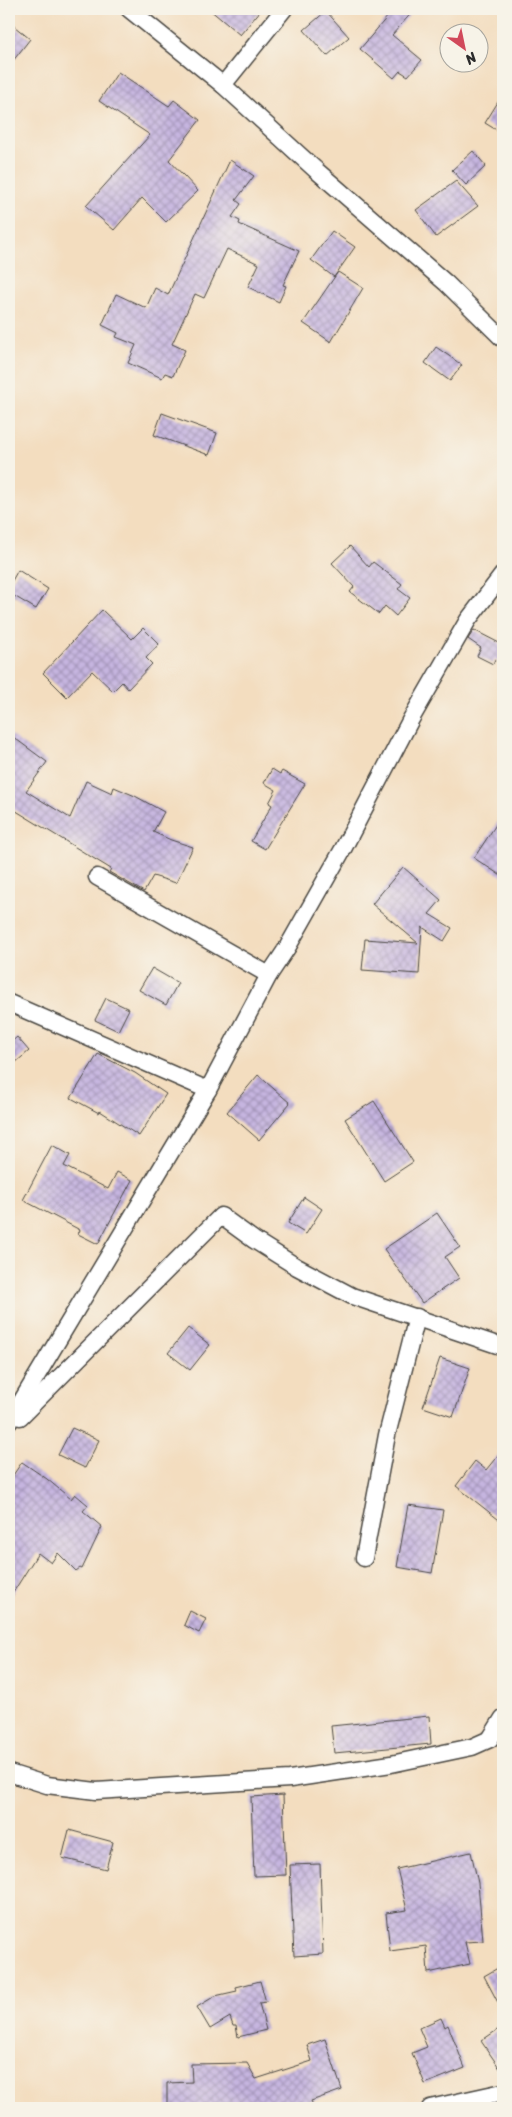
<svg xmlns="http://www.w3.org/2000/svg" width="512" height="2117" font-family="Sriracha,sans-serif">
	<defs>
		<pattern id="building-cross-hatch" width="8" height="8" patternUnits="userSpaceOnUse" patternTransform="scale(1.25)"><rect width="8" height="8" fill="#c6b5e0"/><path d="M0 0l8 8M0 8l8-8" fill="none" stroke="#a193b6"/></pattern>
	</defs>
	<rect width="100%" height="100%" fill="#f7f3e8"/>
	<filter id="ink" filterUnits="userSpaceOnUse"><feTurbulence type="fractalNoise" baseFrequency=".02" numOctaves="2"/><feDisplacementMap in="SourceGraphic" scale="10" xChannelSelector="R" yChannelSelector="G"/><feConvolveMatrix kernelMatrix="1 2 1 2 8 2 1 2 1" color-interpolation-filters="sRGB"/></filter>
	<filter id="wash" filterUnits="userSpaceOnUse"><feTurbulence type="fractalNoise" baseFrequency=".0096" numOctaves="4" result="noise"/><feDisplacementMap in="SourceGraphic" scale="20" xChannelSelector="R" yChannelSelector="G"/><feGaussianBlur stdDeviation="1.12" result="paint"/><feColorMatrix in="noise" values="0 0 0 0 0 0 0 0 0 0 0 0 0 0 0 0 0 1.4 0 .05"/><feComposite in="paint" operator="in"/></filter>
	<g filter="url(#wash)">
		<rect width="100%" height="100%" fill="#f3ddbf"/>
		<g id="blocks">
			<!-- building -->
			<g fill="url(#building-cross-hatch)">
				<path d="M209 9H262L240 35Z"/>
				<path d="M394 9H415L392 35 422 60 408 76 400 71 394 78 360 49Z"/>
				<path d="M326 11 349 37 327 56 304 30Z"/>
				<path d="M9 22 30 39 9 66Z"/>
				<path d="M118 72 169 106 174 100 200 120 169 160 198 191 166 222 142 198 114 230 86 206 150 135 99 101Z"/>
				<path d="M503 94V134L485 123Z"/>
				<path d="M473 151 486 166 466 185 452 170Z"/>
				<path d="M230 160 254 176 236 200 241 204 232 217 240 221 239 224 299 251 283 285 286 286 279 302 248 287 259 264 227 249 204 298 195 294 172 344 185 350 173 376 165 373 162 378 128 363 136 345 116 337 118 333 102 325 116 294 146 308 155 288 168 295Z"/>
				<path d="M456 181 478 206 436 237 416 210Z"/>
				<path d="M332 231 355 247 334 277 311 260Z"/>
				<path d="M338 272 363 288 331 342 303 323Z"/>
				<path d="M436 347 462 365 450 381 425 363Z"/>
				<path d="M162 413 217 433 209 455 154 435Z"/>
				<path d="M350 546 369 567 373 562 402 584 398 589 410 598 396 616 385 606 379 614 350 592 354 587 332 563Z"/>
				<path d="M18 570 48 589 36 609 9 593V586Z"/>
				<path d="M102 610 132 639 143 628 159 644 146 658 152 664 128 689 122 682 113 691 92 671 67 697 43 673Z"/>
				<path d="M474 630 503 645V664L495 659 493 664 477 656 481 648 468 639Z"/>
				<path d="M9 734 47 762 26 791 70 818 86 781 112 793 114 787 135 796 164 812 153 832 171 840 193 847 176 883 153 876 144 892 109 872 111 869 13 809 9 814Z"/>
				<path d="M272 769 280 774 282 771 305 784 265 849 251 841 272 805 269 803 276 790 264 783Z"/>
				<path d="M503 814V877L474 858Z"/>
				<path d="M403 867 441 900 429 914 452 928 444 941 422 927 419 974 362 970 365 939 418 943 372 904Z"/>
				<path d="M152 968 178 983 166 1005 139 990Z"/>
				<path d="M106 998 129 1009 118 1031 95 1020Z"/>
				<path d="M17 1037 29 1051 9 1068V1044Z"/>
				<path d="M98 1054 135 1073 166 1094 139 1136 100 1111 99 1113 71 1098Z"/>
				<path d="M258 1075 290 1103 259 1140 227 1112Z"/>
				<path d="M374 1101 413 1162 384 1181 345 1119Z"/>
				<path d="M52 1145 70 1155 64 1166 108 1189 117 1172 132 1180 98 1244 78 1234 80 1230 23 1200Z"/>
				<path d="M304 1197 322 1209 306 1234 288 1223Z"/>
				<path d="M437 1213 460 1247 445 1257 459 1278 422 1303 384 1249Z"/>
				<path d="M188 1328 210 1345 190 1370 168 1353Z"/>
				<path d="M440 1358 470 1368 453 1417 423 1407Z"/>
				<path d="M72 1428 99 1440 85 1468 58 1455Z"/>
				<path d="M503 1449V1523L456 1486 475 1461 486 1470Z"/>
				<path d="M22 1462 47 1479 71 1499 75 1494 88 1505 83 1511 102 1527 82 1569 80 1568 76 1571 58 1553 51 1563 38 1553 9 1599V1481Z"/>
				<path d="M408 1505 443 1510 432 1573 397 1567Z"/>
				<path d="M190 1611 206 1619 199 1633 184 1625Z"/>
				<path d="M429 1716 431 1744 334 1753 331 1726Z"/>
				<path d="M283 1795 286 1875 254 1876 251 1797Z"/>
				<path d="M69 1830 113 1842 106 1869 62 1858Z"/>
				<path d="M471 1852 478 1883 483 1941 465 1942 470 1964 428 1973 426 1946 390 1951 386 1913 407 1910 397 1869Z"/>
				<path d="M320 1864 323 1954 294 1956 290 1865Z"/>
				<path d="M503 1965V2012L484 1976Z"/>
				<path d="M260 1981 266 2002 259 2003 266 2030 238 2037 236 2026H233L230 2017 210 2029 197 2007 215 1996 237 1991 236 1987Z"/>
				<path d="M441 2018 445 2027 448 2025 465 2068 425 2084 412 2053 427 2047 419 2028Z"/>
				<path d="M503 2026V2073L481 2041Z"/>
				<path d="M325 2039 342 2090 311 2101 313 2105 303 2108H167V2083L192 2082 191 2064 247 2063 256 2079 312 2061 307 2045Z"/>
			</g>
		</g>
	</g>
	<g filter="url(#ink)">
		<use href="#blocks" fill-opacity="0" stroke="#494641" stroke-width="1"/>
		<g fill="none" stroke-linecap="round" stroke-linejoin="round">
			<defs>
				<g id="minor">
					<path d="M129 9 223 85 317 171 446 283 503 339"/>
					<path d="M223 85 284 9"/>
					<path d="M97 877 269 975"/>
					<path d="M9 1003 208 1090"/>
					<path d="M20 1417 221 1216 254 1240 297 1267 352 1296 503 1347"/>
					<path d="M9 1422 208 1090 269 975 287 948 343 849 411 719 468 620 503 574"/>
					<path d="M364 1558 387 1435 417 1317"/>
					<path d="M9 1773 47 1785 96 1791 290 1779 391 1764 472 1747 490 1739 503 1718"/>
					<path d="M430 2108 503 2092"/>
				</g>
			</defs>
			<!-- minor casing -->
			<use href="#minor" stroke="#494641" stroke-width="19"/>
			<!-- minor -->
			<use href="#minor" stroke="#fff" stroke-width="16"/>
		</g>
	</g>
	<!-- margin -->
	<rect width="512" height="2117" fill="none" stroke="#f7f3e8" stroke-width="30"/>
	<!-- north arrow -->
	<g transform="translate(464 48) rotate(147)"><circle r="24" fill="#f7f3e8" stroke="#a5a39c"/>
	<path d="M0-4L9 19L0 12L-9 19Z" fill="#d1495b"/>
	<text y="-8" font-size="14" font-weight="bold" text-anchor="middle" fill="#2b2b2b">N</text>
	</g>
</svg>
